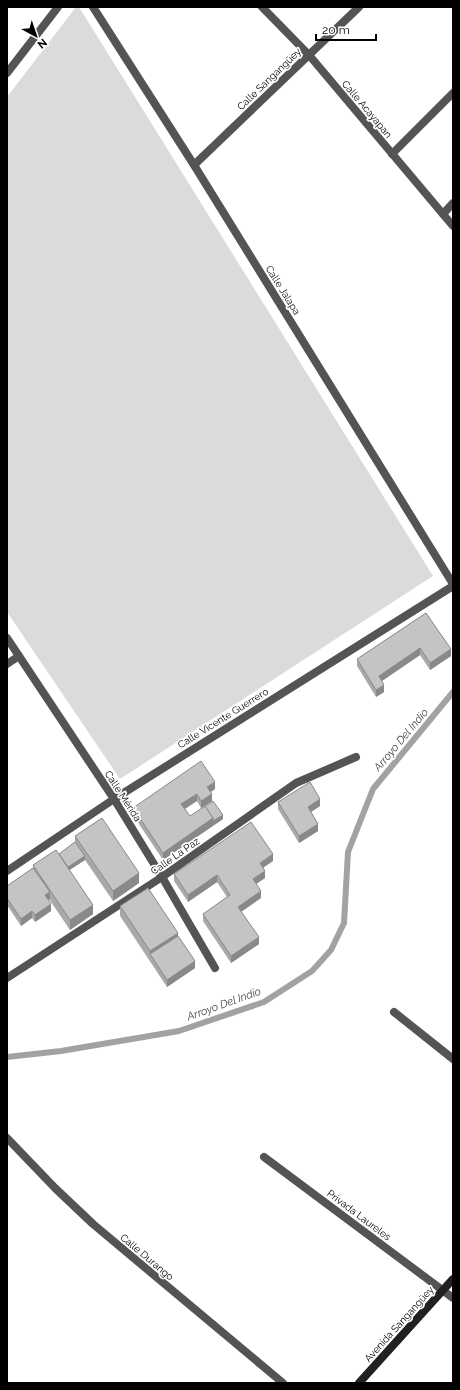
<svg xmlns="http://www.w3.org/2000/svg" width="460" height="1390" font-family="Raleway,sans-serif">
	<rect width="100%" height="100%" fill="#fff"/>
	<!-- garden -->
	<path fill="#dbdbdb" d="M76 7H79L433 576 120 779 7 612V97Z"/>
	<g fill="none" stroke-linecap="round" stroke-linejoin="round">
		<!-- stream -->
		<path stroke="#a2a2a2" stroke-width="6" d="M7 1057 61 1051 179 1031 264 1002 312 971 331 950 344 923 348 852 373 789 453 692"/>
		<!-- street -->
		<g stroke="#545454" stroke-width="8">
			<path d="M93 7 194 165 453 584"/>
			<path d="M262 7 309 55 453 226"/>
			<path d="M7 73 58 7"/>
			<path d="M392 154 453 93"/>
			<path d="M194 165 359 7"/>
			<path d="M443 214 453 203"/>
			<path d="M7 638 114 799 162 877 215 968"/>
			<path d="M7 664 19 656"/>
			<path d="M7 871 114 799 453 586"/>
			<path d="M7 978 162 877 296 783 356 757"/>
			<path d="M394 1012 453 1059"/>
			<path d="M7 1138 55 1188 93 1224 283 1383"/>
			<path d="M264 1157 453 1298"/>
		</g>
		<!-- secondary -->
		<path stroke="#212121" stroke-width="8" d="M359 1383 453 1279"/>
	</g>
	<!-- wall -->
	<g fill="#a9a9a9">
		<path d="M426 613 451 656 430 670 420 655 382 681 384 692 376 697 357 666V659Z"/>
		<path d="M215 789 211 792 212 801 201 808 197 801 185 809 190 816 223 819 163 860 133 815V808Z"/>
		<path d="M278 802 320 806 311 812 318 831 299 843 278 809Z"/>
		<path d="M75 836 139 883 113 901 85 860 69 870 93 914 70 930 49 899 48 900 51 911 35 922 32 918 21 926 7 905V886L33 868V865L59 854 75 842Z"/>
		<path d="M273 861 263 867 265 878 256 884 261 898 241 912 259 944 231 963 203 921V914L227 897 217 882 188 902 174 881V874Z"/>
		<path d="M120 906 195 968 167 987 120 916Z"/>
	</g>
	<!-- shaded-wall -->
	<g fill="#898989">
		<path d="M420 648V655L379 683V676Z"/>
		<path d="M451 649V656L430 670V663Z"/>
		<path d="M384 685V692L376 697V690Z"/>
		<path d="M215 782V789L207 794V787Z"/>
		<path d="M197 794V801L181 811V804Z"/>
		<path d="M212 794V801L201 808V801Z"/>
		<path d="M320 799V806L308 814V807Z"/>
		<path d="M223 815V819L163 860V853L213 818Z"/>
		<path d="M318 824V831L299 843V836Z"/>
		<path d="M273 854V861L260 870V863Z"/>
		<path d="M85 856V860L65 873V869Z"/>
		<path d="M265 871V878L253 886V879Z"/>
		<path d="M139 873V883L113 901V891Z"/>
		<path d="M217 875V882L188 902V895Z"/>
		<path d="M261 891V898L238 914V907Z"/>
		<path d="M50 892V899L45 902V895Z"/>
		<path d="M51 904V911L35 922V915Z"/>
		<path d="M93 905V914L70 930V920Z"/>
		<path d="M32 911V918L21 926V919Z"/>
		<path d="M178 933V942L150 954V951Z"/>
		<path d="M259 937V944L231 963V956Z"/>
		<path d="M195 961V968L167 987V980Z"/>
	</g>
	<!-- building -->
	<g fill="#c4c4c4" stroke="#898989">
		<path d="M426 613 451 649 430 663 420 648 379 676 384 685 376 690 357 659Z"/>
		<path d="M201 761 215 782 207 787 212 794 201 801 197 794 181 804 190 816 205 806 213 818 163 853 133 808Z"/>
		<path d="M310 782 320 799 308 807 318 824 299 836 278 802Z"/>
		<path d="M213 801 223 815 213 821V818L205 806 204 807Z"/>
		<path d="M102 818 139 873 113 891 75 836Z"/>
		<path d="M251 822 273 854 260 863 265 871 253 879 261 891 238 907 259 937 231 956 203 914 230 895 217 875 188 895 174 874Z"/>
		<path d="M75 842 85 856 68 867 59 854Z"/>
		<path d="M56 850 93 905 70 920 33 865Z"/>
		<path d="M33 868 50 892 45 895 51 904 35 915 32 911 21 919 7 898V886Z"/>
		<path d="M148 888 178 933 150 951 120 906Z"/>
		<path d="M178 936 195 961 167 980 150 954Z"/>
	</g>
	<g text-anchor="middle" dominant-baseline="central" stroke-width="3.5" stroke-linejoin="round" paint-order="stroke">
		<!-- street labels -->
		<g font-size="10" fill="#000" stroke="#fff">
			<text transform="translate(269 79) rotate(-44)">Calle Sangangüey</text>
			<text transform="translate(367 109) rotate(50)">Calle Acayapan</text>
			<text transform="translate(283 290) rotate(58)">Calle Jalapa</text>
			<text transform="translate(223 718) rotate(-32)">Calle Vicente Guerrero</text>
			<text transform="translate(123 796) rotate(57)">Calle Mérida</text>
			<text transform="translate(175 856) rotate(-35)">Calle La Paz</text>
			<text transform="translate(359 1215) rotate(37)">Privada Laureles</text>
			<text transform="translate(147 1257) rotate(40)">Calle Durango</text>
			<text transform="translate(399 1324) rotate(-48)">Avenida Sangangüey</text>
		</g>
		<!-- water labels -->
		<g font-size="11" font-style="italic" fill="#434343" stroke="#fff">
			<text transform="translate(401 740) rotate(-50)">Arroyo Del Indio</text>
			<text transform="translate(224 1004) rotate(-20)">Arroyo Del Indio</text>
		</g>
	</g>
	<!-- border -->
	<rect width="460" height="1390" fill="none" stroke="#000000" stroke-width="16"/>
	<!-- north arrow -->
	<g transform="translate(36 36) rotate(140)" stroke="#ffffff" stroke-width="3" paint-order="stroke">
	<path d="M0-3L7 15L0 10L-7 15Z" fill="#000000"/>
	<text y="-6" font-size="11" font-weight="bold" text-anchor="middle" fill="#000000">N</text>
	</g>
	<!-- scale -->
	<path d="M316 34v6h60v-6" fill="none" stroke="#000000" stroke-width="2"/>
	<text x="322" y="34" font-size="12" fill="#000000" stroke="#ffffff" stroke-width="3" paint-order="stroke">20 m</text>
</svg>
